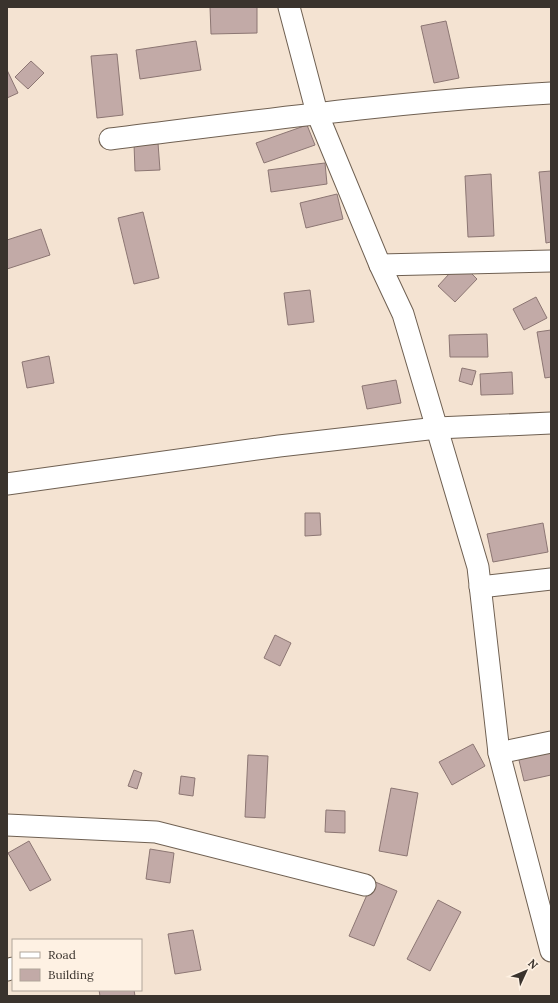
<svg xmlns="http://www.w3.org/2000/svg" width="558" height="1003" font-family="Lora,serif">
	<rect width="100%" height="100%" fill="#f4e3d2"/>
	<!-- building -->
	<g fill="#c2aaa7" stroke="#8c7673">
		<path d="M210 7H257V33L211 34Z"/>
		<path d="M446 21 459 78 434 83 421 26Z"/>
		<path d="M196 41 201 70 140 79 136 50Z"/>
		<path d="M117 54 123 115 97 118 91 56Z"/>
		<path d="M31 61 44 73 28 89 15 77Z"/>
		<path d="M7 70 18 93 7 98Z"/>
		<path d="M307 125 315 145 264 163 256 143Z"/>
		<path d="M158 143 160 170 135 171 134 144Z"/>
		<path d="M325 163 327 184 271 192 268 170Z"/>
		<path d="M551 171V242L546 243 539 172Z"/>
		<path d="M491 174 494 236 468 237 465 176Z"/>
		<path d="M337 194 343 219 306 228 300 203Z"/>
		<path d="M143 212 159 278 134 284 118 218Z"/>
		<path d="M41 229 50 255 7 269V240Z"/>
		<path d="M460 262 477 279 455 302 438 286Z"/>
		<path d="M310 290 314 322 288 325 284 293Z"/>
		<path d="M536 297 547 318 524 330 513 309Z"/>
		<path d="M551 330V377L545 378 537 332Z"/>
		<path d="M487 334 488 357H450L449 335Z"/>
		<path d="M49 356 54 383 27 388 22 362Z"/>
		<path d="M462 368 476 371 472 385 459 381Z"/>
		<path d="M512 372 513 394 481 395 480 374Z"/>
		<path d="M396 380 401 403 367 409 362 386Z"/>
		<path d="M305 513H320L321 535 305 536Z"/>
		<path d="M543 523 548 552 493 562 487 534Z"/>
		<path d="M275 635 291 643 280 666 264 658Z"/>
		<path d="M473 744 485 766 452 785 439 762Z"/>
		<path d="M551 748V775L524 781 518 756Z"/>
		<path d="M248 755 268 756 265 818 245 817Z"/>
		<path d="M134 770 142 773 137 789 128 786Z"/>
		<path d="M181 776 195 778 193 796 179 794Z"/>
		<path d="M391 788 418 793 407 856 379 851Z"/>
		<path d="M326 810 345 811V833L325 832Z"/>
		<path d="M29 841 51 880 30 891 8 853Z"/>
		<path d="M150 849 174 853 170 883 146 879Z"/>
		<path d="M373 881 397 891 374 946 349 936Z"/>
		<path d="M438 900 461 912 430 971 407 959Z"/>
		<path d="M193 930 201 970 175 974 168 934Z"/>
		<path d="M99 990H134L135 996H100Z"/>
	</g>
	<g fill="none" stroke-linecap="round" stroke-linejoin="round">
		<defs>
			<g id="minor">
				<path d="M289 7 317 113 380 265 403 314 478 567 499 753 551 951"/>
				<path d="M110 139C256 121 403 101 551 93"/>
				<path d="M380 265 551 261"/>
				<path d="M7 484 279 446 437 428 551 423"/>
				<path d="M480 587 551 579"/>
				<path d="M499 753 551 742"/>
				<path d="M7 825 156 832 365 885"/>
				<path d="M7 970 13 968"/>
			</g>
		</defs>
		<!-- minor casing -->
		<use href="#minor" stroke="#6f6052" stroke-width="23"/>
		<!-- minor -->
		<use href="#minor" stroke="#fff" stroke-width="21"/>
	</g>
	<!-- border -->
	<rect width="558" height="1003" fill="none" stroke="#3a332d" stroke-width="16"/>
	<!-- legend -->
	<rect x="12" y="939" width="130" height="52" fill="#fef1e3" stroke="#b0a59a"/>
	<rect x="20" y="952" width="20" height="6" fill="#ffffff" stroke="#b0a59a"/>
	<text x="48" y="959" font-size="12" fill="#3a332d">Road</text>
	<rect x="20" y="969" width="20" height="12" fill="#c2aaa7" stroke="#b0a59a"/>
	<text x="48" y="979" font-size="12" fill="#3a332d">Building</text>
	<!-- north arrow -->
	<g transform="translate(526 971) rotate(46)" stroke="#fef1e3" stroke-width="3" paint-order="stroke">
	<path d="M0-3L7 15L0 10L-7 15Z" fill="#3a332d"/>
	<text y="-6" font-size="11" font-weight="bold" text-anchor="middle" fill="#3a332d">N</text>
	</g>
</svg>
